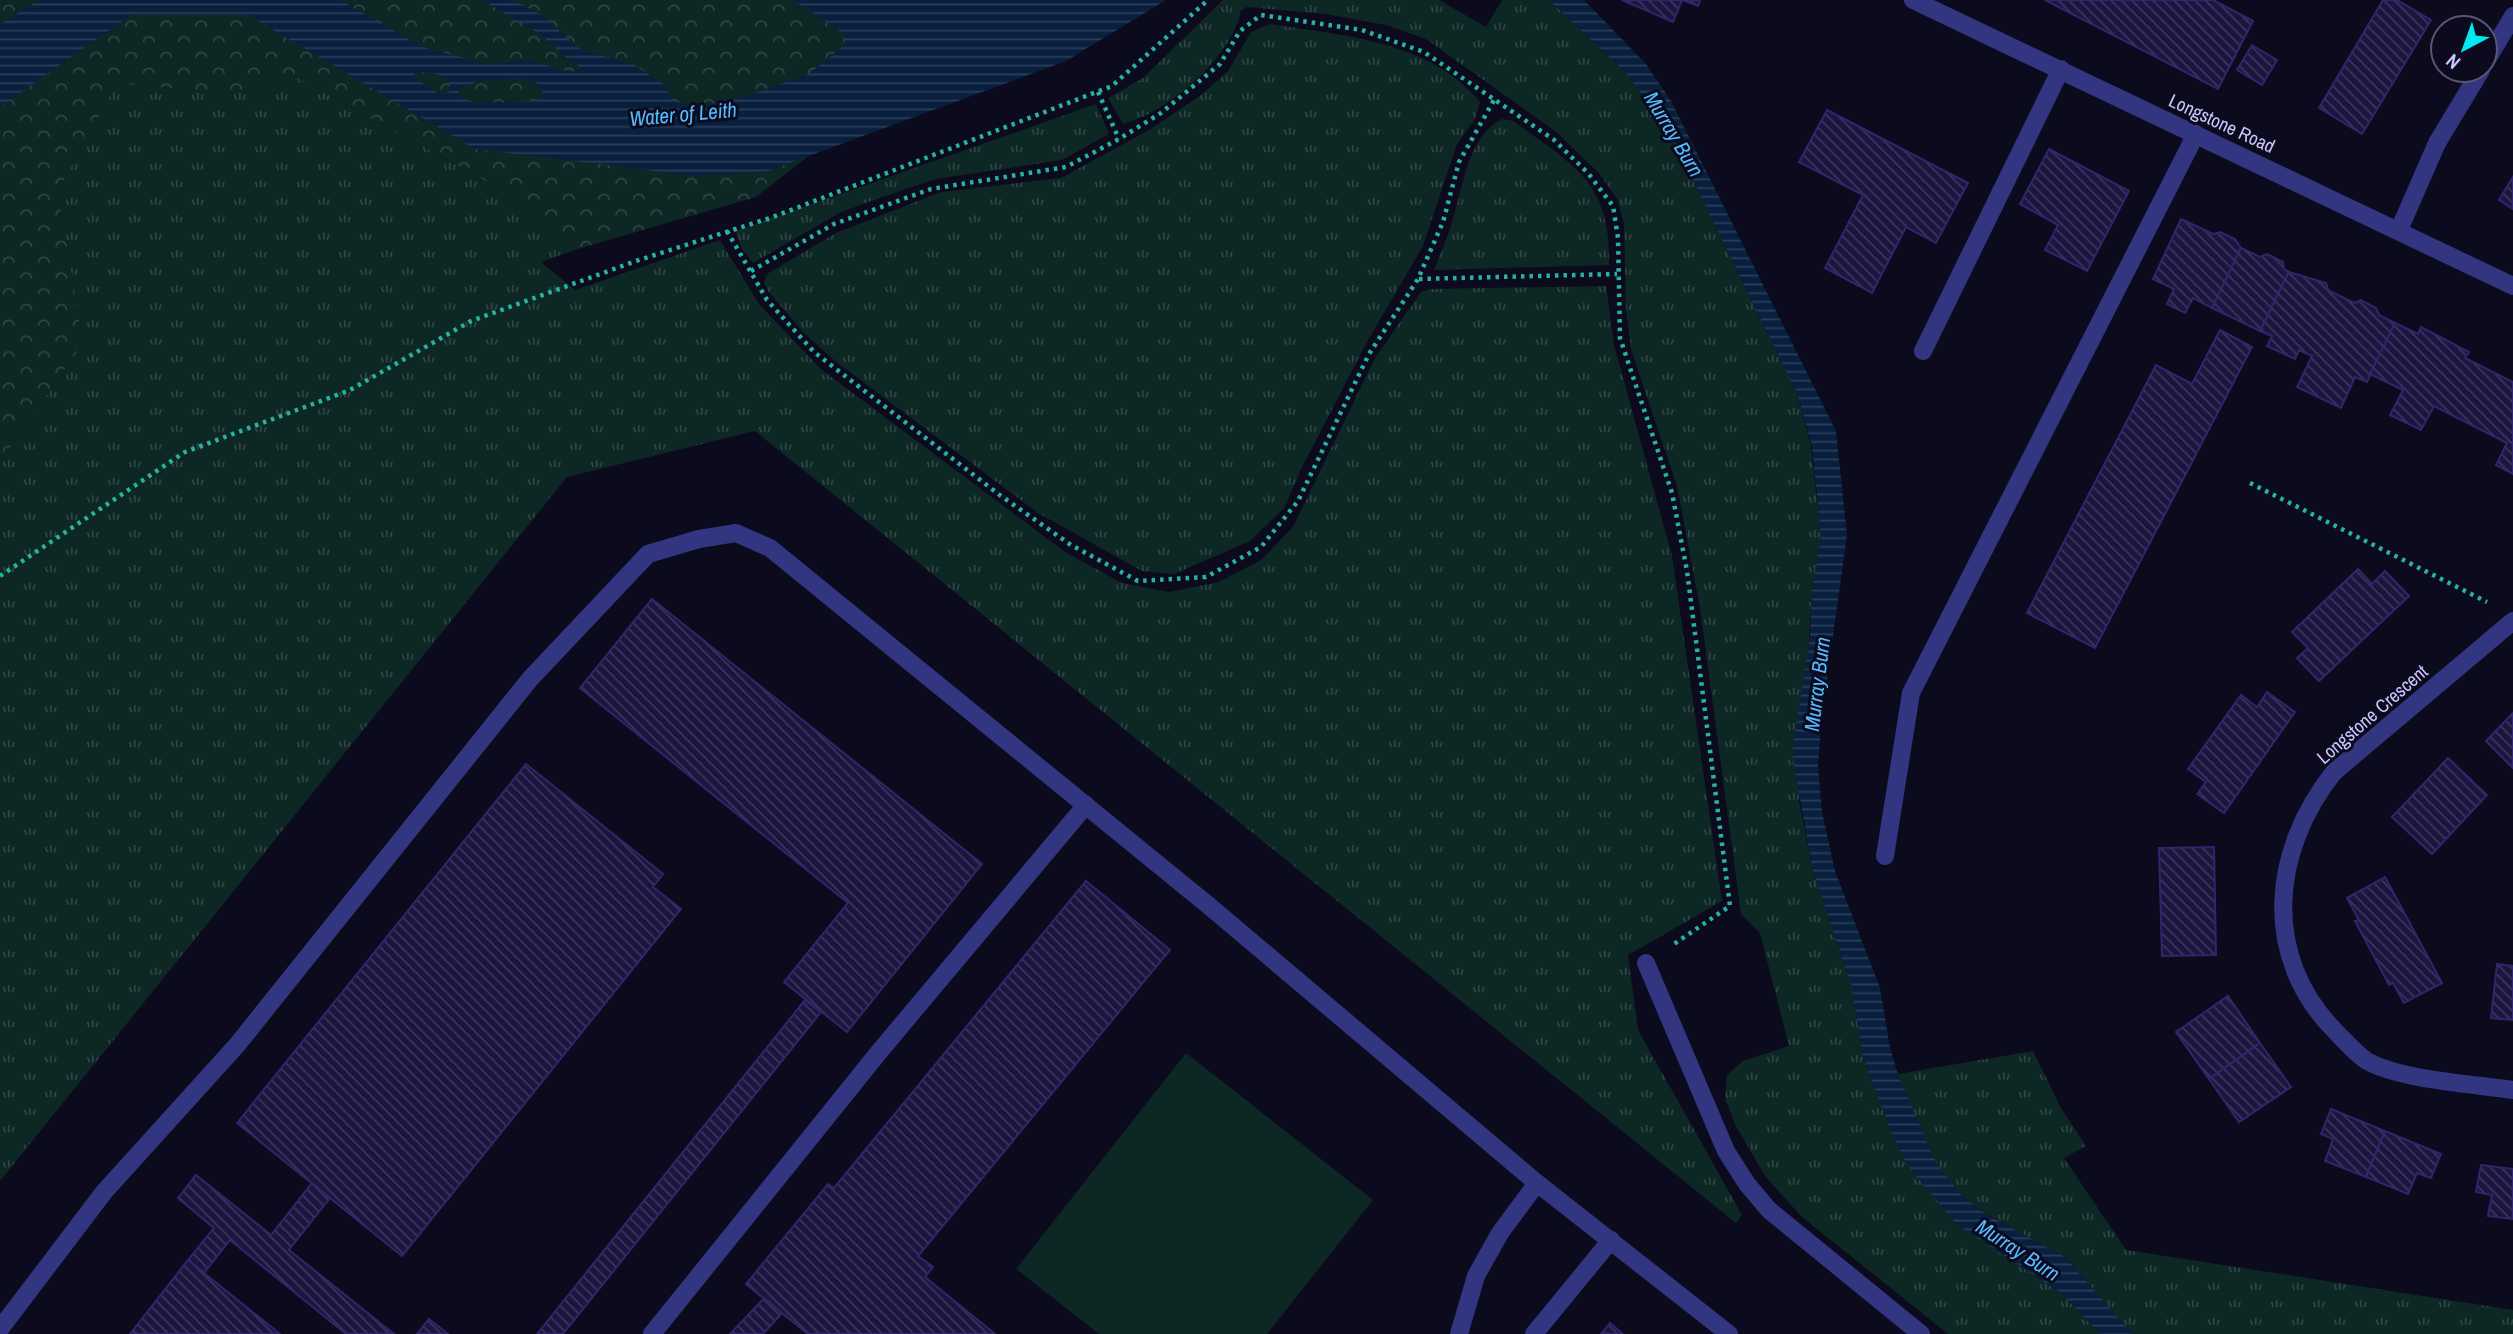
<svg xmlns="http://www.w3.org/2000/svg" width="2513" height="1334" font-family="'Archivo Narrow',sans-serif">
	<defs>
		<pattern id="grass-tufts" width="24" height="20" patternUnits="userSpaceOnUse" patternTransform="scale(1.75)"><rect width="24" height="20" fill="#0d2724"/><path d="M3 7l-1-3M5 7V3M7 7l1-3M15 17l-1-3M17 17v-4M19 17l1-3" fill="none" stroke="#2f4545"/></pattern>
		<pattern id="forest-crowns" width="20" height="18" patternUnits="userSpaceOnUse" patternTransform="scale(1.75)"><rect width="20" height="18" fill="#0d2724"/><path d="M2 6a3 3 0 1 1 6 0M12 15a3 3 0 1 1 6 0" fill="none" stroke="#2f4545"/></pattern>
		<pattern id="water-rules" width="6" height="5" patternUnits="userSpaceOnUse" patternTransform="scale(1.75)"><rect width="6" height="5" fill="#081f3e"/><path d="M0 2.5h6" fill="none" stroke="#2b3e5b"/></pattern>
		<pattern id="building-back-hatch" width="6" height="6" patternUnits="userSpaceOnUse" patternTransform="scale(1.75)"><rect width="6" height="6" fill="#1b153f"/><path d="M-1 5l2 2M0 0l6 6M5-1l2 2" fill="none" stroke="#3b365c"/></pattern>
	</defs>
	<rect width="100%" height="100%" fill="#0c0a1d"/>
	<!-- grass -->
	<g fill="url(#grass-tufts)">
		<path d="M1223 0H1439L1486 27 1502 0H1549L1627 74 1657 117 1681 156 1797 393 1811 446 1821 536 1812 591 1799 801 1812 867 1851 985 1863 1057 1892 1134 1908 1165 1956 1224 2061 1293 2100 1334H1948L1802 1217 1765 1176 1736 1126 1725 1099 1727 1075 1743 1061 1789 1046 1760 933 1741 914 1700 608 1677 486 1631 349 1626 310 1624 223 1617 199 1599 173 1555 131 1426 39 1386 25 1325 14 1247 7 1241 10C1233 57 1167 113 1123 124L1108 98 1143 78Z"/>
		<path d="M1270 24C1344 36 1429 40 1480 102L1475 119 1457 144 1423 246 1368 340 1300 471 1285 507 1250 541 1174 574 1142 571 1038 513 835 361 803 332 768 291 764 282 767 274 836 233 941 192 1061 178 1149 130 1201 95 1228 71 1251 32Z"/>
		<path d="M296 77 528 204 581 248 541 262 575 290 720 240 759 304 822 370 1065 552 1122 583 1169 592 1219 582 1261 560 1293 527 1375 358 1421 292 1431 289 1606 286 1614 345 1672 556 1722 901 1628 955 1638 1030 1742 1215 1736 1223 755 431 567 477 0 1181V462L83 343 58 191 116 83 226 94Z"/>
		<path d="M1096 104 1109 134 1062 160 936 179 885 196 839 213 753 263 742 249 735 231Z"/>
		<path d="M1502 119 1513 121C1575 166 1611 182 1609 265L1434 270C1441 253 1448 236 1453 219 1463 186 1468 136 1502 119Z"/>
		<path d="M2033 1051 2061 1108 2086 1146 2064 1158 2126 1250 2513 1310V1334H2132L2065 1257 1986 1214 1962 1196 1935 1162 1898 1074Z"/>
	</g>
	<!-- forest -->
	<path fill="url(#forest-crowns)" d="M0 0H1078L878 102 756 197 581 248 528 204 296 77 226 94 117 83 58 191 83 343 0 462Z"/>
	<!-- pitch -->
	<path fill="#0d2724" d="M1186 1053 1373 1200 1267 1334H1099L1016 1269Z"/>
	<!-- water -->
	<g fill="url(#water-rules)" fill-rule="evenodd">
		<path d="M39 0H340L422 47 489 64 529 60 570 72 580 70 578 65C561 57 551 41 535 31 518 21 501 13 484 0H511L524 5 541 15 581 50 633 64 663 84 673 101 698 107 755 93 809 74 846 44 844 34 793 0H1166L1066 61 768 171 696 176 475 149 248 15H131L0 107V24ZM421 72 441 75 450 85 449 92 439 94 414 77 415 73ZM521 79 537 83 543 93 538 101 476 103 458 96 459 90 479 81Z"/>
		<path d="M1549 0H1584L1646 64 1671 101 1836 431 1847 535 1822 715 1818 767 1822 812 1835 871 1880 988 1890 1048 1898 1074 1935 1161 1962 1196 1986 1214 2065 1257 2132 1334H2100L2061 1293 1956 1224 1908 1166 1892 1134 1863 1057 1851 985 1812 867 1792 753 1810 637 1812 591 1821 536 1812 446 1797 393 1681 156 1657 117 1627 74Z"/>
	</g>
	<!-- building -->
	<g fill="url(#building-back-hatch)" stroke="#2f266c" stroke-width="2">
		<path d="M1622 0H1682L1673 22Z"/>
		<path d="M1683 0H1700L1698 6Z"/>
		<path d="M2045 0H2213L2253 21 2218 89Z"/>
		<path d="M2383 0H2397L2431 20 2362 134 2319 108Z"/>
		<path d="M2252 45 2277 60 2262 85 2237 70Z"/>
		<path d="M1827 110 1968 183 1936 243 1906 227 1872 293 1825 268 1863 195 1799 162Z"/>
		<path d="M2049 149 2129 191 2087 271 2045 250 2058 225 2020 204Z"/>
		<path d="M2513 177V209L2499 200Z"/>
		<path d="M2181 219 2213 234 2220 232 2235 239 2241 248 2212 308 2193 298 2185 313 2167 304 2174 289 2153 279Z"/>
		<path d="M2241 248 2260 257 2267 254 2283 262 2284 269 2289 272 2260 331 2212 308Z"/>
		<path d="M2289 272 2326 283 2328 290 2354 303 2361 300 2376 308 2379 315 2395 323 2367 382 2355 377 2341 408 2297 387 2312 356 2299 350 2295 359 2267 346 2272 336 2260 331Z"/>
		<path d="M2395 323 2418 334 2421 327 2469 352 2465 358 2513 382V474L2496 465 2507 443 2434 406 2421 430 2390 415 2403 390 2370 374Z"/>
		<path d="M2220 330 2252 347 2095 648 2027 613 2156 365 2192 384Z"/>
		<path d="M2358 569 2372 584 2385 571 2409 596 2319 681 2297 658 2308 648 2292 632Z"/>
		<path d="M652 599 982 864 847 1032 784 982 848 903 580 688Z"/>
		<path d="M2267 692 2295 712 2224 813 2197 794 2206 782 2188 769 2241 695 2257 707Z"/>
		<path d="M2513 713V768L2486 741Z"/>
		<path d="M2448 758 2487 795 2432 854 2392 817Z"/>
		<path d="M526 764 663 874 653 887 681 909 402 1256 237 1123Z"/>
		<path d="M2214 847 2216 955 2162 956 2159 848Z"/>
		<path d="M2385 877 2442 983 2404 1003 2393 983 2389 985 2355 921 2359 920 2347 898Z"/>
		<path d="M1086 881 1170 950 918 1256 933 1267 925 1277 995 1334H808L746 1284 828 1184 834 1188Z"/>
		<path d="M2497 964 2513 966V1020L2491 1018Z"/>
		<path d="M2228 996 2260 1043 2209 1079 2176 1032Z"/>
		<path d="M805 1000 821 1012 563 1334H537Z"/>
		<path d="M2260 1043 2291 1087 2239 1122 2209 1079Z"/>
		<path d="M2331 1109 2385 1131 2366 1177 2325 1161 2333 1139 2321 1134Z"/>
		<path d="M2385 1131 2441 1154 2431 1178 2417 1173 2408 1194 2366 1177Z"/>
		<path d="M2481 1165 2513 1169V1219L2488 1216 2492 1195 2476 1192Z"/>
		<path d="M196 1175 271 1235 312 1183 330 1198 289 1250 394 1334H346L230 1240 204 1273 188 1260 214 1228 178 1198Z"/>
		<path d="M188 1260 204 1273 280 1334H130Z"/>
		<path d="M764 1298 782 1313 763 1334H730Z"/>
		<path d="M429 1319 448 1334H417Z"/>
		<path d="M1610 1323 1623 1334H1601Z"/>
	</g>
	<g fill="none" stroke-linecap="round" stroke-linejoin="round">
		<!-- path -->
		<g stroke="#26b3a1" stroke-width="4.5" stroke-dasharray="3.5 5" stroke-linecap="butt">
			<path d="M1098 92 1119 139"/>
			<path d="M727 231 767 300 814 352 1001 496 1071 545 1138 581 1206 577 1261 547 1298 501 1369 354 1418 279 1443 222 1459 162 1494 100"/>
			<path d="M751 271 834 224 931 189 1066 167 1119 139 1161 113 1220 64 1240 31 1261 15 1362 30 1424 52 1553 139 1588 173 1613 206 1618 238 1620 338 1672 493 1687 571 1730 906 1671 946"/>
			<path d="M1419 279 1617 274"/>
			<path d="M2250 483 2487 602"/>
			<path d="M0 576 185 452 350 390 471 321 636 261 773 217 1112 86 1208 0"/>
		</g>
		<!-- minor -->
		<g stroke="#32357f" stroke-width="18">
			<path d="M1913 0 2513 286"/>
			<path d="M2485 63 2513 16"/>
			<path d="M2399 230 2437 143 2481 70"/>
			<path d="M1923 351 2061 69"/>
			<path d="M2513 621 2334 772C2271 851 2261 957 2336 1032 2345 1041 2356 1054 2367 1061 2401 1080 2473 1084 2513 1090"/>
			<path d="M1885 856 1911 693 2196 134"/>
			<path d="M1646 963 1726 1151 1747 1184 1769 1210 1921 1334"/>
			<path d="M0 1329 104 1192 237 1045 530 679 648 554 699 539 736 533 770 548 1208 905 1537 1183 1729 1334"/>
			<path d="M652 1334 879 1052 1086 805"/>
			<path d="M1459 1334 1476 1276 1500 1233 1537 1183"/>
			<path d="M1534 1334 1611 1240"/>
		</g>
	</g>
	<g text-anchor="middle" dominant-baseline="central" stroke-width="6" stroke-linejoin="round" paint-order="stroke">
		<!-- street labels -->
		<g font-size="19" fill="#c9c6ff" stroke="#0c0a1d">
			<text transform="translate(2222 123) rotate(25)">Longstone Road</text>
			<text transform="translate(2372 714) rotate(-41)">Longstone Crescent</text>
		</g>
		<!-- water labels -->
		<g font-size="21" font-style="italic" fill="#54bbff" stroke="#0c0a1d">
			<text transform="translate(683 114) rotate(-5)">Water of Leith</text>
			<text transform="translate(1674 134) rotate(59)">Murray Burn</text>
			<text transform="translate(1817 684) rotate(-83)">Murray Burn</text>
			<text transform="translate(2018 1250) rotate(33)">Murray Burn</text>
		</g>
	</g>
	<!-- north arrow -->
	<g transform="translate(2464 49) rotate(221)"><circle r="33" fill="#0c0a1d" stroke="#585577" stroke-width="2"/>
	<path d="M0-5L12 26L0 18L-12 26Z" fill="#00e9f1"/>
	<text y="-10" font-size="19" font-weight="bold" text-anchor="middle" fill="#c9c6ff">N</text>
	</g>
</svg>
